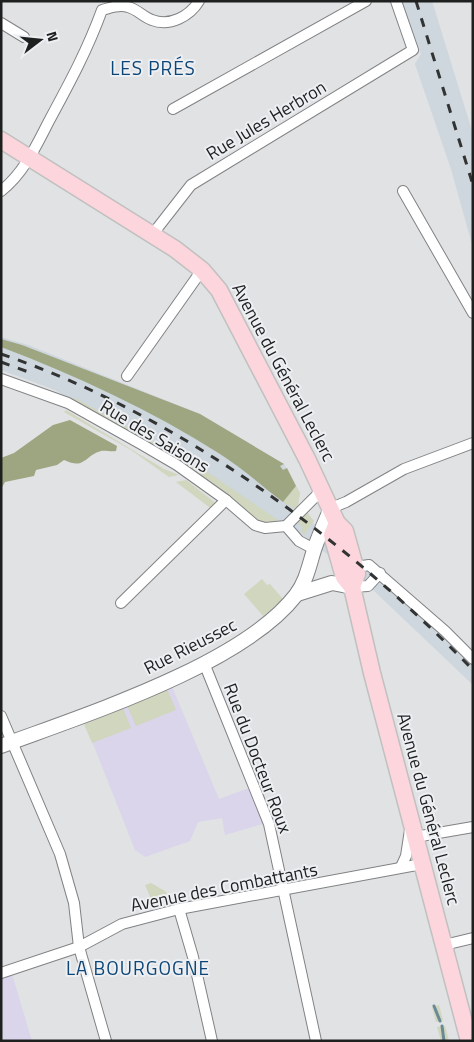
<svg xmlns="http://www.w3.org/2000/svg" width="474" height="1042" font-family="'Titillium Web',sans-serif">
	<rect width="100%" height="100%" fill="#e0e2e4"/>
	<!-- built -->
	<g fill="#ced6de">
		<path d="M401 1H432L473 134V248L451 169 415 64 421 54Z"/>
		<path d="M1 337 28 345 200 414 284 464 300 493 297 510 367 567 470 661 473 664V685L372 589 286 522 264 524 236 506 192 470 55 390 1 370Z"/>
	</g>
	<!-- education -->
	<g fill="#dad5ea">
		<path d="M171 684 219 799 249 788 263 824 225 835 222 818 198 822 190 841 145 857 135 850 84 721Z"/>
		<path d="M12 974 32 1041H1V979Z"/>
	</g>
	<!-- green -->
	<g fill="#d1d6be">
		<path d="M75 398 206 471 278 520C271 526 262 523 254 520L200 475 169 457 167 453 72 400Z"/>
		<path d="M66 410 164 469 179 475 169 477 131 450 64 412Z"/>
		<path d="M186 480 217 504 213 510 176 482Z"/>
		<path d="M296 486 300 493 297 510 283 502Z"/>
		<path d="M306 511 314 521 304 535 301 531 303 528 298 523Z"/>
		<path d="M262 579 267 585 270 584 283 599 263 616 244 594Z"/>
		<path d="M167 689 176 710 136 726 127 706Z"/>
		<path d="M123 708 131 728 92 743 84 724Z"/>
		<path d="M151 883 165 891 174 903 155 908 145 885Z"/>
		<path d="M439 1005 443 1020 436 1022 432 1007Z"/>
		<path d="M445 1026 449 1041H441L437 1027Z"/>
	</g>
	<!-- forest -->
	<g fill="#9ea681">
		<path d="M1 339 22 345 200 414 284 464 280 466 283 470 287 468 296 486 283 502C262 486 242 468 220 454 151 410 77 376 1 347Z"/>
		<path d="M70 420 117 446 116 451C111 452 105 450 101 451 84 456 85 470 64 460L57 465 36 470 34 476 5 482 1 489V458L14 453 53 425Z"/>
	</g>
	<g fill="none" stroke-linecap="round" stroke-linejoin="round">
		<!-- stream -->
		<g stroke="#6a8a95" stroke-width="3">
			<path d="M434 1006 440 1021"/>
			<path d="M442 1026 444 1041"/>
		</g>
		<defs>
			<g id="minor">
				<path d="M1 23 24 37"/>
				<path d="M173 109 366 1"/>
				<path d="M1 191C24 173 36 146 49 121 69 84 87 51 102 10 110 8 119 4 128 7 137 9 143 17 152 20 170 27 190 16 199 1"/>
				<path d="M403 191 473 313"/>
				<path d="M152 235 191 185 413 50 396 1"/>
				<path d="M127 376 202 270"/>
				<path d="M1 379 68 403 141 444 177 465 226 500 255 525 265 528 286 526 322 490"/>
				<path d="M331 508 346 502 404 469 473 443"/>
				<path d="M286 526 299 541 314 549"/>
				<path d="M355 567 369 565 445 631 473 659"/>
				<path d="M352 587 368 586 380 573"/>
				<path d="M121 603 226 500"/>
				<path d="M204 663 269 824 316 1041"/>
				<path d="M1 716 60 854 74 903 79 947 106 1041"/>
				<path d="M415 837 473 827"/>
				<path d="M401 867 406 856 410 830"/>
				<path d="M179 909 193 957 212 1041"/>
				<path d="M444 945 473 938"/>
				<path d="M1 973 79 947 122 924 179 909 422 864"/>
			</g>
			<g id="tertiary">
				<path d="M297 594 332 583 352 587"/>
				<path d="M1 746C84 715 242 665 296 595 306 582 309 566 314 550 319 535 325 522 331 508"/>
			</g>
			<g id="primary">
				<path d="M1 140 175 249 202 270 219 290 307 459 337 523 345 531 357 574 352 587"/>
				<path d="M337 523 332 535 344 577 352 587 372 673 469 1041"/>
			</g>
		</defs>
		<!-- minor casing -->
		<use href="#minor" stroke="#808284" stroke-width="12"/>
		<!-- tertiary casing -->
		<use href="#tertiary" stroke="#808284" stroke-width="16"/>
		<!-- primary casing -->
		<use href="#primary" stroke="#c0c0c0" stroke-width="19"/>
		<!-- minor -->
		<use href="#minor" stroke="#fff" stroke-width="10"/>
		<!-- tertiary -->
		<use href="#tertiary" stroke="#fff" stroke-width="14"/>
		<!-- primary -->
		<use href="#primary" stroke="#fdd6dd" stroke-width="16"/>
		<!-- rail -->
		<g stroke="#323333" stroke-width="3" stroke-dasharray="9 9" stroke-linecap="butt">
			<path d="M416 1 473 185"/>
			<path d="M1 354C176 413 345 538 473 670"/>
			<path d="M1 362 34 374"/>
		</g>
	</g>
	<g text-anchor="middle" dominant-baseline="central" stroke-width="4" stroke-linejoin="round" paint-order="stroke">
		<!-- street labels -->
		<g font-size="18" fill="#1e1f1f" stroke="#edeff2">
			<text transform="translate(266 120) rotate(-31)">Rue Jules Herbron</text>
			<text transform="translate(284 372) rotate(62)">Avenue du Général Leclerc</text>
			<text transform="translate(155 436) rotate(31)">Rue des Saisons</text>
			<text transform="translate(190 646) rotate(-27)">Rue Rieussec</text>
			<text transform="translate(258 758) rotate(69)">Rue du Docteur Roux</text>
			<text transform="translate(429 809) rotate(75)">Avenue du Général Leclerc</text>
			<text transform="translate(224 887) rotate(-11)">Avenue des Combattants</text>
		</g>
		<!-- neighbourhood labels -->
		<g font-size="19" letter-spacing="1" fill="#0c4576" stroke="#edeff2">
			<text x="153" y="67">LES PRÉS</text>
			<text x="138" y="967">LA BOURGOGNE</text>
		</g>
	</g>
	<!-- border -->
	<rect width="474" height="1042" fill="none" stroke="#1e1f1f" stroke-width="5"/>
	<!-- north arrow -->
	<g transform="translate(40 40) rotate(74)" stroke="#edeff2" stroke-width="4" paint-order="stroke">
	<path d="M0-4L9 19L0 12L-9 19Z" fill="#1e1f1f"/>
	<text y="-8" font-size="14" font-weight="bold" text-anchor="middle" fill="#1e1f1f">N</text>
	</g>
</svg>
